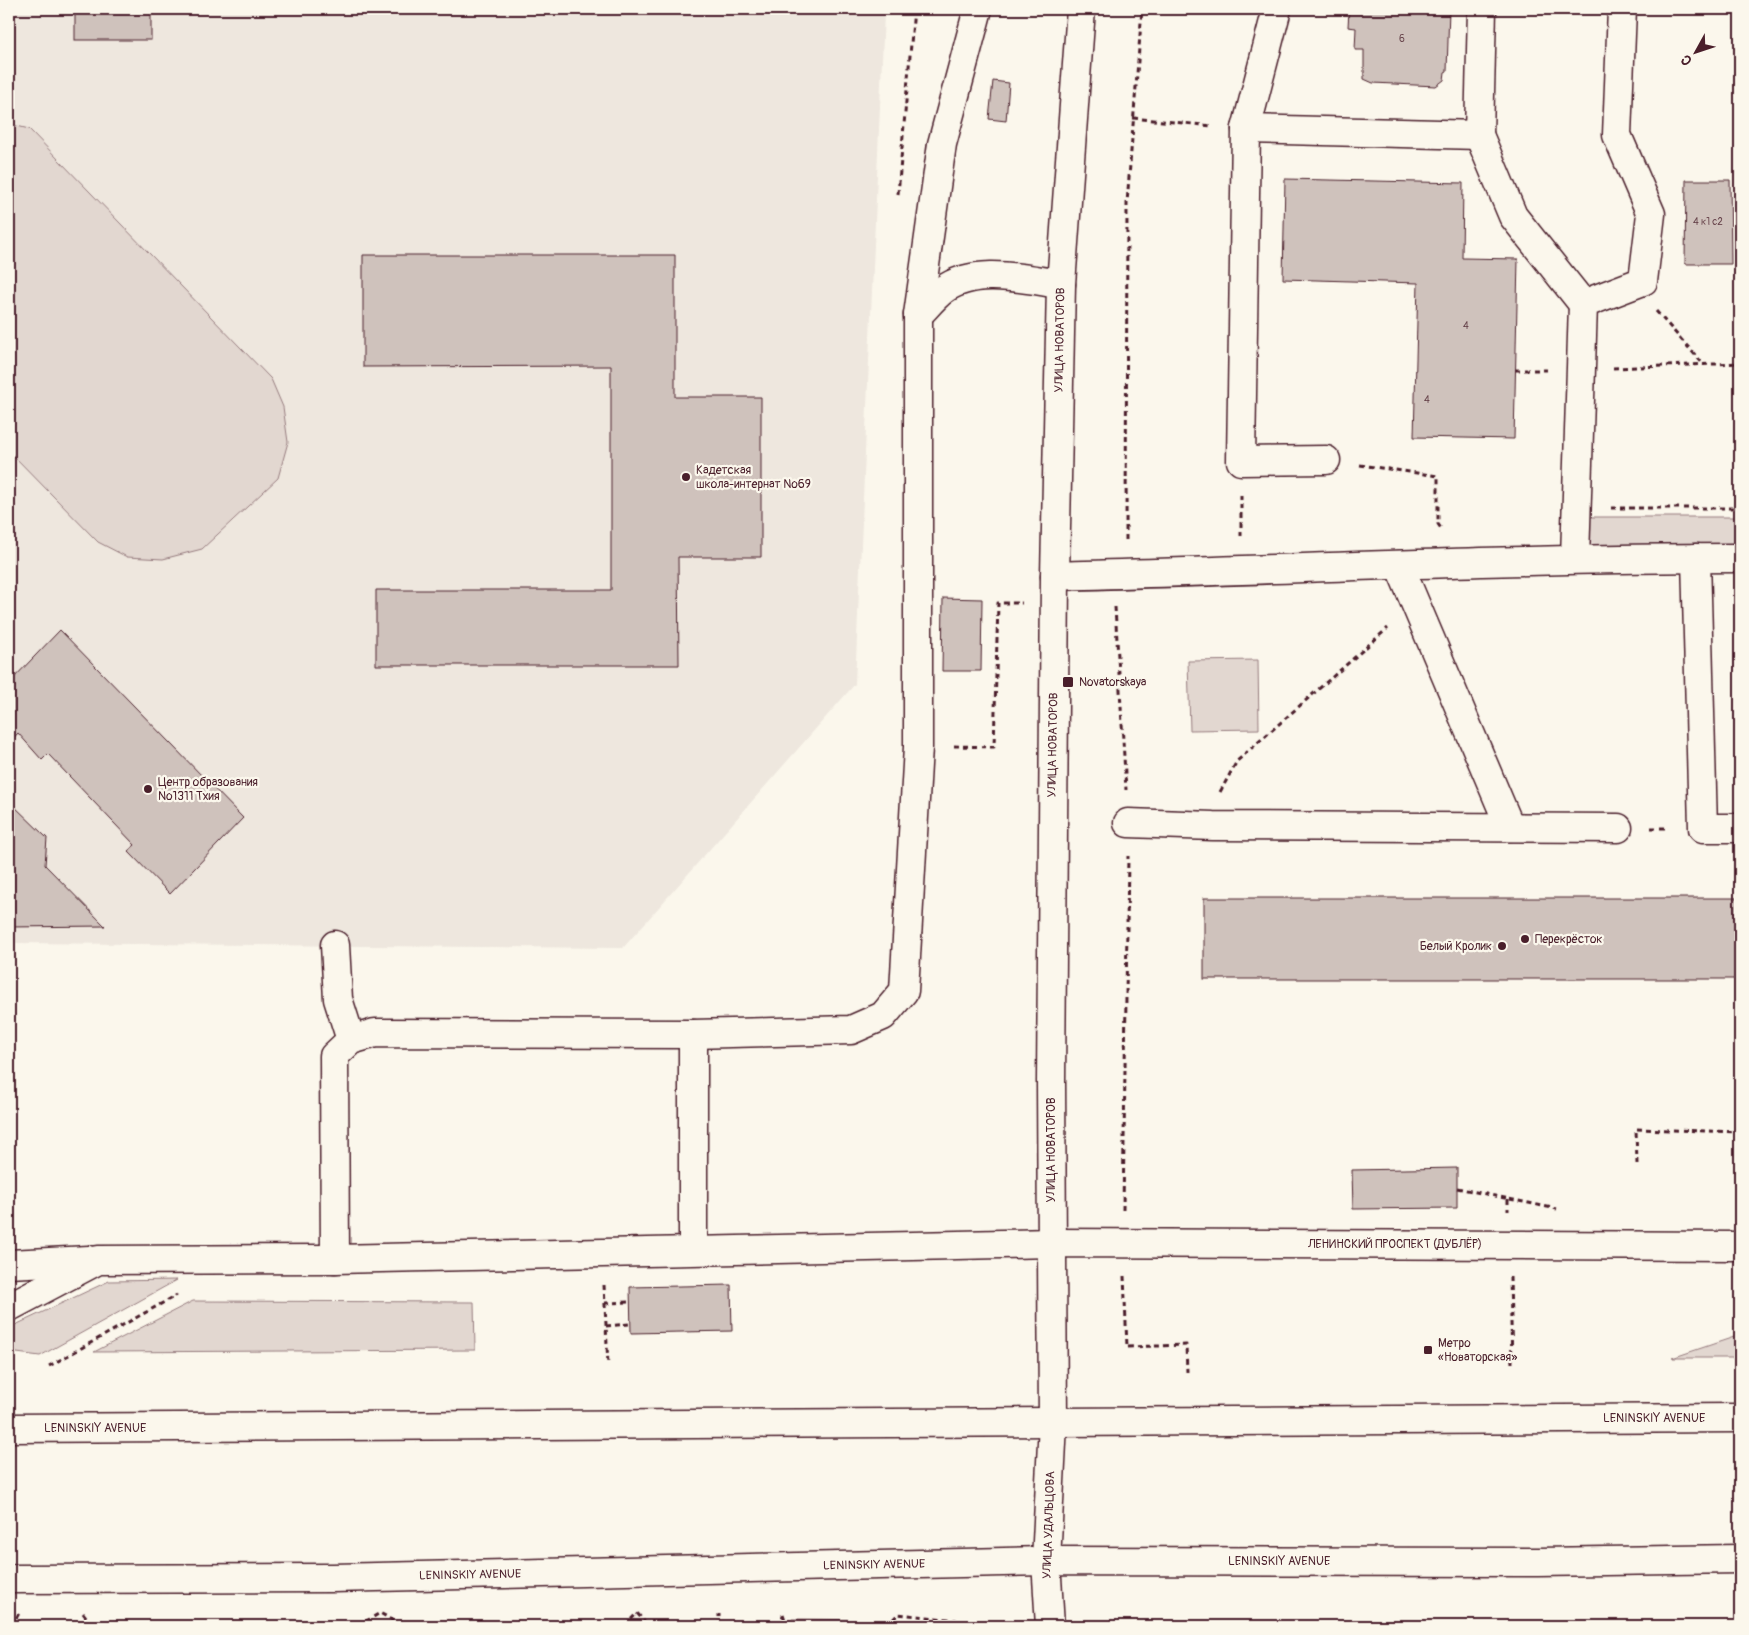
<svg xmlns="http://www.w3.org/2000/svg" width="1749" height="1635" font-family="Pangolin,sans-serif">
	<rect width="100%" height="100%" fill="#fbf7ec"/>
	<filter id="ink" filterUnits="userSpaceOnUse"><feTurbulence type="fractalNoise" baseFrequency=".02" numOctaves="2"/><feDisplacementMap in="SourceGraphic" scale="10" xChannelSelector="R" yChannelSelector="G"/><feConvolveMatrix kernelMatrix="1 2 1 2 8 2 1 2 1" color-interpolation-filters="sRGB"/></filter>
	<g filter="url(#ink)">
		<!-- built -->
		<path fill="#eee7de" d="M9 9H879L884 14 855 684 623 948 9 943Z"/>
		<!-- green -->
		<g fill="#e2d7d0" stroke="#967b7e">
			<path d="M9 124 29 129 271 379 283 407 288 442 278 478 202 549 163 559 127 557 98 542 9 451Z"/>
			<rect x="1587" y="517" width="153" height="34"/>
			<path d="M1258 660 1259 729 1190 730 1188 661Z"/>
			<path d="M177 1280 40 1356 9 1352V1328L109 1281Z"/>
			<path d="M193 1301 474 1302 475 1350 94 1352Z"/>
			<path d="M1740 1335V1358H1672Z"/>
			<path d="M792 1619 882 1620 877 1626H794Z"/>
			<path d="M777 1621 775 1626H724V1624Z"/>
			<path d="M621 1622 616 1626H421L415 1623Z"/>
			<path d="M657 1622 712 1623V1626H657Z"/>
		</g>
		<!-- building -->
		<g fill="#cfc2bc" stroke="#4a1f2b">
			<rect x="75" y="9" width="76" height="31"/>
			<path d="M1349 9H1449L1447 71 1445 72 1444 80 1436 86 1373 83 1364 79V50H1355L1356 28 1348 27Z"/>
			<path d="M993 81 1009 83 1006 121 989 119Z"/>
			<path d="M1285 179 1463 183 1462 258 1518 259 1514 439 1414 437 1418 283 1283 279Z"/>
			<path d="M1686 180H1730L1731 264H1685Z"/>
			<path d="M363 255H675V397H761V557H678L679 665H376V590H611V366L363 367Z"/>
			<path d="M943 598 982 599 981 671H942Z"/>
			<path d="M60 630 243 818 170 894 128 851 135 845 48 754 42 760 18 733 9 743V683Z"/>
			<path d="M9 801 47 838 45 865 105 926 9 927Z"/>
			<rect x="1204" y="898" width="536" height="81"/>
			<path d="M1457 1168V1208L1353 1209 1352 1170Z"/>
			<path d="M731 1285 732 1331 631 1333 630 1287Z"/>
		</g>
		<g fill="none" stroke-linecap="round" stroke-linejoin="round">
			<defs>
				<g id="minor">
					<path d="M1277 9 1246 129 1241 461 1326 460"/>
					<path d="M1246 129 1479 135 1482 9"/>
					<path d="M1479 135 1513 216 1583 304"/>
					<path d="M918 315C926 307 934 297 943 290 975 266 1024 279 1061 284"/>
					<path d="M1575 558 1583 304 1643 281 1651 214 1617 135 1622 9"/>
					<path d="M1696 558 1703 828H1740"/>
					<path d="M1399 565 1510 827"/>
					<path d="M1055 576C1284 570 1512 558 1740 558"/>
					<path d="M1128 823 1213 826 1618 828"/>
					<path d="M335 945 338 999 351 1040"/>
					<path d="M693 1034V1249"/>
					<path d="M335 1259 334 1056 351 1040 375 1033 693 1034 851 1030 883 1016 904 991 918 747V315L942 144 978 9"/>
					<path d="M9 1264 89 1260"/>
					<path d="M9 1307 98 1260 335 1259 1051 1243 1740 1246"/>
					<path d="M1050 1626 1046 1561 1053 1423 1051 1081 1055 576 1061 284 1081 9"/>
				</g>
				<g id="major">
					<path d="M9 1428 1740 1418"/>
					<path d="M9 1579 333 1578 1046 1561 1538 1562 1740 1559"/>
				</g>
			</defs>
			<!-- minor casing -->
			<use href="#minor" stroke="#4a1f2b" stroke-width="31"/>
			<!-- major casing -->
			<use href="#major" stroke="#4a1f2b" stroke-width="31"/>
			<!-- path -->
			<g stroke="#4a1f2b" stroke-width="3" stroke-dasharray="5 4" stroke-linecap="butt">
				<path d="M1133 118 1213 126"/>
				<path d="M898 194 914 9"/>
				<path d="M1656 311 1704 365"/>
				<path d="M1613 368 1740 363"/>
				<path d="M1515 370H1547"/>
				<path d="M1360 465 1438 476V524L1442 530"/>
				<path d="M1241 495V536"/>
				<path d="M1611 508H1740"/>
				<path d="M1126 540 1127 203 1142 9"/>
				<path d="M1115 607 1126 790"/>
				<path d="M954 746 994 747 998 603H1022"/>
				<path d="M1220 792 1237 761 1388 628"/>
				<path d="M1651 828H1669"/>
				<path d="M1637 1164 1636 1129 1740 1132"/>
				<path d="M1457 1188 1557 1209"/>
				<path d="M1508 1199V1211"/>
				<path d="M1123 1210 1128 856"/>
				<path d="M1124 1276 1127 1347 1186 1345 1187 1372"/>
				<path d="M1510 1277 1512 1365"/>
				<path d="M604 1285 608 1365"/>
				<path d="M605 1303 630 1302"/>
				<path d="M606 1326 630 1324"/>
				<path d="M49 1366 177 1295"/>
				<path d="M83 1613 93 1626"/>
				<path d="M783 1614 787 1626"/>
				<path d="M12 1626 19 1613"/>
				<path d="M358 1626 380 1613 403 1626"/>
				<path d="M625 1626 637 1613 648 1626"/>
				<path d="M719 1626V1614"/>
				<path d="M780 1626 783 1615"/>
				<path d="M887 1626 898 1614 956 1620 962 1626"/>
			</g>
			<!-- minor -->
			<use href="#minor" stroke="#fbf7ec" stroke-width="28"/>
			<!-- major -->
			<use href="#major" stroke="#fbf7ec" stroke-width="28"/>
		</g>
	</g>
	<!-- markers -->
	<g fill="#4a1f2b" stroke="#fbf7ec" stroke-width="2">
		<circle cx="686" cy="477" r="5"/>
		<rect x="1062" y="676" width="12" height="12" rx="2.5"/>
		<circle cx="148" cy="789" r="5"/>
		<circle cx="1525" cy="939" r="5"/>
		<circle cx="1502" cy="946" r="5"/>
		<rect x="1423" y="1345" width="10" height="10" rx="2.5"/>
	</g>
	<g text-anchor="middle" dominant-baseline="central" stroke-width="4.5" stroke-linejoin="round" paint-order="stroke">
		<!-- number labels -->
		<g font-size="10" fill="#6b484f">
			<text x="1402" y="39">6</text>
			<text x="1708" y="222">4 к1 с2</text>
			<text x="1466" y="326">4</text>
			<text x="1427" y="400">4</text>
		</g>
		<!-- street labels -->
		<g font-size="12" fill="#4a1f2b" stroke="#fbf7ec">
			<text transform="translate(1060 340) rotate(-89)">УЛИЦА НОВАТОРОВ</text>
			<text transform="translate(1053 745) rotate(-89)">УЛИЦА НОВАТОРОВ</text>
			<text transform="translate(1051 1150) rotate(-90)">УЛИЦА НОВАТОРОВ</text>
			<text x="1395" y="1244">ЛЕНИНСКИЙ ПРОСПЕКТ (ДУБЛЁР)</text>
			<text x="1654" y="1418">LENINSKIY AVENUE</text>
			<text x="95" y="1428">LENINSKIY AVENUE</text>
			<text transform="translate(1049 1525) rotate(-88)">УЛИЦА УДАЛЬЦОВА</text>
			<text x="1279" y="1561">LENINSKIY AVENUE</text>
			<text transform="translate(874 1565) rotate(-1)">LENINSKIY AVENUE</text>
			<text transform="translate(470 1575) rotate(-1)">LENINSKIY AVENUE</text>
		</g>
		<!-- poi labels -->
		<g font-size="12" fill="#4a1f2b" stroke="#fbf7ec" text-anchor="start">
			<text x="696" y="470">Кадетская<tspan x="696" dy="14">школа-интернат №69</tspan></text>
			<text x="1079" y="682">Novatorskaya</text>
			<text x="158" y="782">Центр образования<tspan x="158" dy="14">№1311 Тхия</tspan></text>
			<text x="1535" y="939">Перекрёсток</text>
			<text x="1492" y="946" text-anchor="end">Белый Кролик</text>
			<text x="1438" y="1343">Метро<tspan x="1438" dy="14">«Новаторская»</tspan></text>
		</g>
	</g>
	<!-- margin -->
	<rect width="1749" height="1635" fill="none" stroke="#fbf7ec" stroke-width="30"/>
	<rect x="15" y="15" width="1719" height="1605" fill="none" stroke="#4a1f2b" stroke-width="2" filter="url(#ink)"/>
	<!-- north arrow -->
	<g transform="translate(1696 52) rotate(230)" stroke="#fbf7ec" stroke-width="4" paint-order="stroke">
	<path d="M0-4L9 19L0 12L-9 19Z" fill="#4a1f2b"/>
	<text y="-8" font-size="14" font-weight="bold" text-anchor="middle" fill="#4a1f2b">С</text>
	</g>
</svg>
